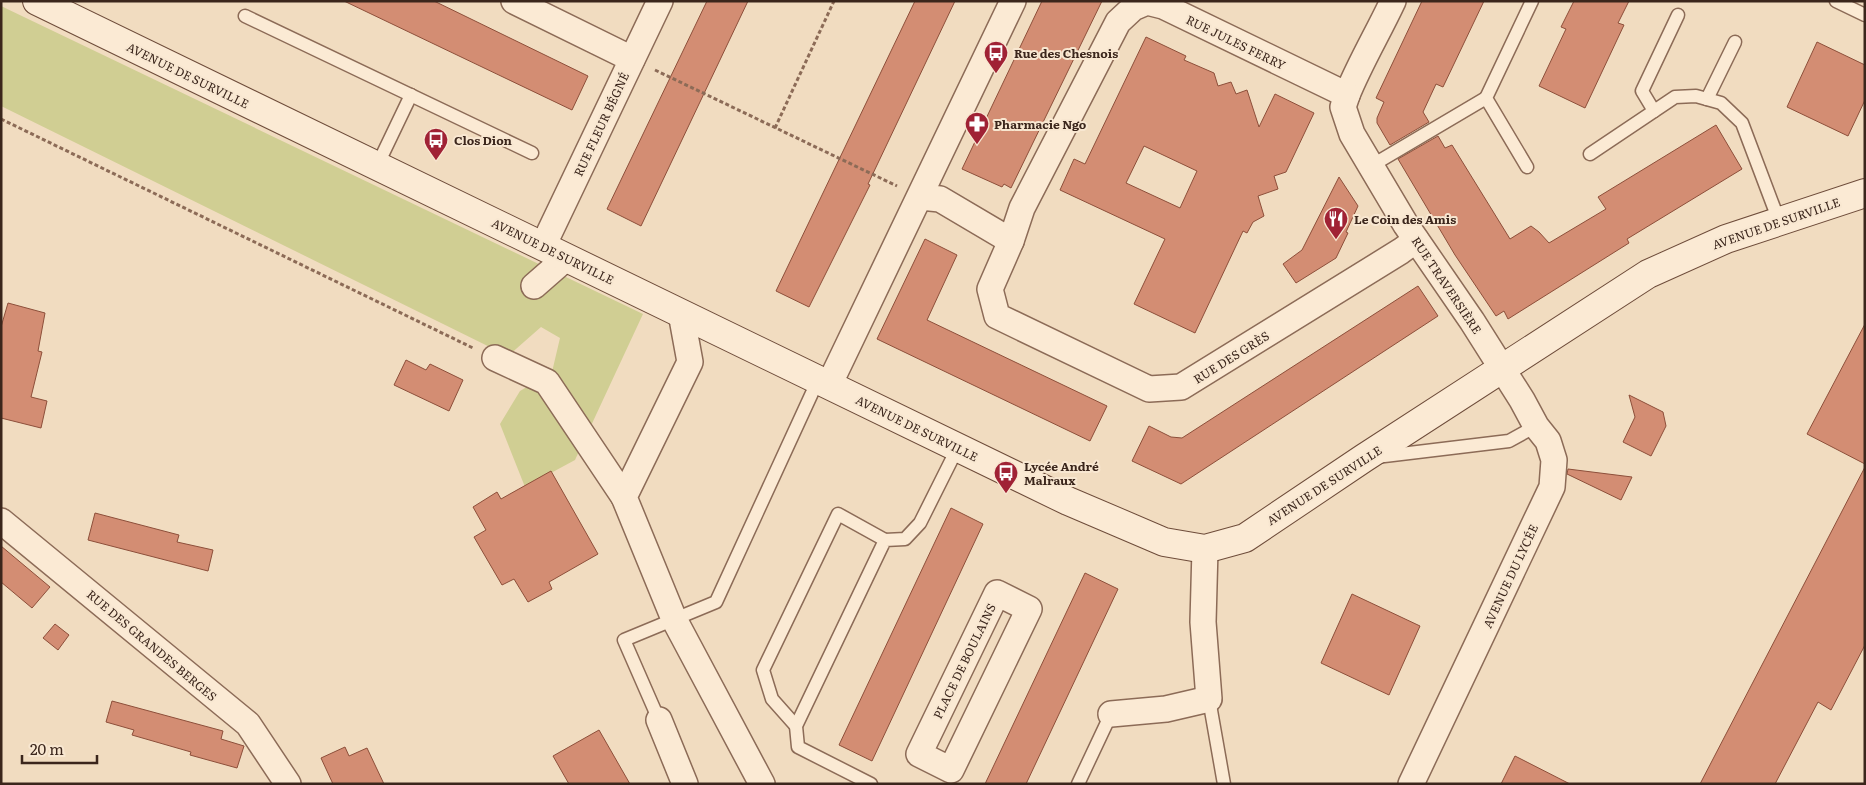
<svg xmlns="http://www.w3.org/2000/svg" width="1866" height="785" font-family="Literata,serif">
	<rect width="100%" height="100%" fill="#f1dcc0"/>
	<!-- green -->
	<path fill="#d0ce93" d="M1 6 643 314 575 460 525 487 500 424 520 391 552 372 560 338 541 327 508 356 1 106Z"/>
	<!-- building -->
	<g fill="#d38d73" stroke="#8d4f3a" fill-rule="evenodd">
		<path d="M344 1H434L588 76 572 110Z"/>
		<path d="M707 1H748L641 226 607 209Z"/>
		<path d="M915 1H955L868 184 870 185 809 307 776 291Z"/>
		<path d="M1042 1H1102L1011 188 1004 184 1002 187 962 169Z"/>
		<path d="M1422 1H1484L1443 87 1436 84 1423 112 1429 122 1390 145 1377 123V118L1384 102 1376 98Z"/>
		<path d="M1574 1H1629L1618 23 1624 25 1585 108 1539 86 1566 29 1561 27Z"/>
		<path d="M1146 37 1186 56 1184 60 1214 73 1218 86 1231 82 1236 94 1247 90 1259 127 1275 94 1314 113 1286 172 1274 176 1278 189 1258 196 1264 216 1253 222 1247 233 1243 231 1195 333 1134 304 1165 239 1060 190 1074 159 1085 164ZM1144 146 1197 171 1180 208 1126 183Z"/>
		<path d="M1817 42 1865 65V100L1848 136 1787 107Z"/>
		<path d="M1716 125 1742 169 1627 239 1629 243 1508 319 1504 311 1496 316 1455 255 1398 159 1438 136 1445 148 1452 145 1510 239 1531 226 1539 232 1549 243 1606 209 1598 197Z"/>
		<path d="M1339 177 1358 206 1346 232 1348 233 1336 258 1296 283 1283 264 1302 250Z"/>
		<path d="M925 239 957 255 927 320 1107 406 1090 441 877 339Z"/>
		<path d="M1418 286 1438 316 1181 484 1132 461 1149 426 1171 437 1182 438Z"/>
		<path d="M8 303 45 313 38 351 42 352 31 397 47 401 41 428 1 418V327Z"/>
		<path d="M1865 324V464L1807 434Z"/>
		<path d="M406 360 426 370 430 364 463 380 449 411 394 385Z"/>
		<path d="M1629 395 1663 412 1666 426 1651 456 1623 442 1635 417Z"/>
		<path d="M1865 467V645L1831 710 1818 702 1775 784H1700Z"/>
		<path d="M1568 469 1632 477 1621 500 1567 474Z"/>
		<path d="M551 471 598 554 549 582 552 589 528 602 514 579 502 585 474 537 486 530 473 507 497 492 501 499Z"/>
		<path d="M951 508 983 524 872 761 839 745Z"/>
		<path d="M95 513 179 535 177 542 213 550 208 571 88 540Z"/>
		<path d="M1 546 50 587 32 608 1 582Z"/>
		<path d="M1085 573 1118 589 1026 784H985Z"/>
		<path d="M1352 594 1420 626 1389 695 1321 663Z"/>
		<path d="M55 624 69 635 58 650 43 638Z"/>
		<path d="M112 701 223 731 221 739 244 746 237 768 190 755 191 752 132 735 134 730 106 722Z"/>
		<path d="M599 730 630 784H569L553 756Z"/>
		<path d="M345 747 349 756 367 748 384 784H333L321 758Z"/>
		<path d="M1515 756 1570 784H1501Z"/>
	</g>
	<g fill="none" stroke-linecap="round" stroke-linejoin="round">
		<defs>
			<g id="lane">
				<path d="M1836 1 1865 15"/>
				<path d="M245 16 532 153"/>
				<path d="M1707 99 1735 42"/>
				<path d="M1654 111 1642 91 1678 15"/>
				<path d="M1590 154 1675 97 1696 96 1721 103 1742 123 1779 221"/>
				<path d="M377 166 411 95"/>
				<path d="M1371 166 1486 98"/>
				<path d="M1527 167 1486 98 1532 1"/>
				<path d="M1376 457 1509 441 1536 426"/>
				<path d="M1209 699 1224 784"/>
				<path d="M659 720 624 640 716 602 818 380"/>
				<path d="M796 726 772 699 763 670 838 514 885 540"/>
				<path d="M871 784 798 747 796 726 885 540 905 539 920 523 958 447"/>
				<path d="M1078 784 1111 714"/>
			</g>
			<g id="street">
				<path d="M514 1 632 59"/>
				<path d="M1393 1C1378 33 1360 63 1347 95L1163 6 1147 2 1133 8 1118 22 1022 208 1011 241 990 289 997 316 1149 389 1181 387 1401 251 1416 240"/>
				<path d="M1347 95 1343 107 1352 134 1406 225 1472 321 1522 400 1536 426 1548 441 1554 460 1552 487 1411 784"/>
				<path d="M920 197 940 199 1011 241"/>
				<path d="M543 246 660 1"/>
				<path d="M534 286 566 258"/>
				<path d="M681 313 690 362 624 497 674 619 762 784"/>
				<path d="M495 358 547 382 624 497"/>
				<path d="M829 385 1013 1"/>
				<path d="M1 521 248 724 288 784"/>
				<path d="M997 593 1029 609 951 770 919 754Z"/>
				<path d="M1111 714 1166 709 1209 699 1203 622 1205 549"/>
				<path d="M659 720 685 784"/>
			</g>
			<path id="secondary" d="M37 1 1068 501 1164 542 1205 549 1245 538 1364 458 1648 274 1726 239 1865 193"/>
		</defs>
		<!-- lane casing -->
		<use href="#lane" stroke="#8c6b57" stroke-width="15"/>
		<!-- street casing -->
		<use href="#street" stroke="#8c6b57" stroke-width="28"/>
		<!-- secondary casing -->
		<use href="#secondary" stroke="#6e4c3a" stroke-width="30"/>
		<!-- path -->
		<g stroke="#8c6b57" stroke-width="3" stroke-dasharray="4 2.5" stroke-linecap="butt">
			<path d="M655 70 897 186"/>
			<path d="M1 119 473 348"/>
			<path d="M775 128 834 1"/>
		</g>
		<!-- lane -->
		<use href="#lane" stroke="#fbead4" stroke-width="12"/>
		<!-- street -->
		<use href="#street" stroke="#fbead4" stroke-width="25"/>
		<!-- secondary -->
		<use href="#secondary" stroke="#fbead4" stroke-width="28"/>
	</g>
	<!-- icons -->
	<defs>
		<symbol id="bus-pin" viewBox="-11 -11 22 30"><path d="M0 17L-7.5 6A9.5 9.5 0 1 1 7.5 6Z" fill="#a02235" stroke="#f8e7d1"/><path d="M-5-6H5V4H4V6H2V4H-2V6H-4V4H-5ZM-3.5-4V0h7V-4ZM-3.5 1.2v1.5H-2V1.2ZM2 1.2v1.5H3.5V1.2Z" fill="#fff"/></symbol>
		<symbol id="pharmacy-pin" viewBox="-11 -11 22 30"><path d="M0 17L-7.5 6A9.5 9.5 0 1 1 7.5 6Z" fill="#a02235" stroke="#f8e7d1"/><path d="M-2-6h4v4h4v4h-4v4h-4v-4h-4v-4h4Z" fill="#fff"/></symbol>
		<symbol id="restaurant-pin" viewBox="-11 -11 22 30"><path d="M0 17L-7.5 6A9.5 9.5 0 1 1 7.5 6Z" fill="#a02235" stroke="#f8e7d1"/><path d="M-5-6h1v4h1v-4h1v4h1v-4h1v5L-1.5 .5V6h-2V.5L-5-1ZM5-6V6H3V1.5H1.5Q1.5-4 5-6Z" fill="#fff"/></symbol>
	</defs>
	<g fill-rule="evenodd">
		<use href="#bus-pin" x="982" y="39" width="28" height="38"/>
		<use href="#pharmacy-pin" x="963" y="110" width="28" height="38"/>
		<use href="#bus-pin" x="422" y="126" width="28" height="38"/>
		<use href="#restaurant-pin" x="1322" y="205" width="28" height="38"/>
		<use href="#bus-pin" x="992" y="459" width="28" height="38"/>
	</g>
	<g text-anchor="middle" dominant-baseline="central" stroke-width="4" stroke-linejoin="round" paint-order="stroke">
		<!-- street labels -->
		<g font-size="12" fill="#3b261c" stroke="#f8e7d1">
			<text transform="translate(1236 42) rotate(26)">RUE JULES FERRY</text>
			<text transform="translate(188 75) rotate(26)">AVENUE DE SURVILLE</text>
			<text transform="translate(601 124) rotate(-65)">RUE FLEUR BÉGNÉ</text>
			<text transform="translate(1776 223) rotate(-19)">AVENUE DE SURVILLE</text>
			<text transform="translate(553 251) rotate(26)">AVENUE DE SURVILLE</text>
			<text transform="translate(1447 285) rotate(56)">RUE TRAVERSIÈRE</text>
			<text transform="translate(1231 357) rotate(-32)">RUE DES GRÈS</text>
			<text transform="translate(917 428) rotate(26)">AVENUE DE SURVILLE</text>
			<text transform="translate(1324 485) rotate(-33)">AVENUE DE SURVILLE</text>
			<text transform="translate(1510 576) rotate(-65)">AVENUE DU LYCÉE</text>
			<text transform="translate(152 645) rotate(40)">RUE DES GRANDES BERGES</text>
			<text transform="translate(964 661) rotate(-64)">PLACE DE BOULAINS</text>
		</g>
		<!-- poi labels -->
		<g font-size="12" font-weight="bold" fill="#3b261c" stroke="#f8e7d1" text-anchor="start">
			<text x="1014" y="53">Rue des Chesnois</text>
			<text x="994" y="124">Pharmacie Ngo</text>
			<text x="454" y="140">Clos Dion</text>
			<text x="1354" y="219">Le Coin des Amis</text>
			<text x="1024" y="466">Lycée André<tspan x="1024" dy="14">Malraux</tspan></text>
		</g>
	</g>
	<!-- border -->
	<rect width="1866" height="785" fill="none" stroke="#3b261c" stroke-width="5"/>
	<!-- scale -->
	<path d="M22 755v8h75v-8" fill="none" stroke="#3b261c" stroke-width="2.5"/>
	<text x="30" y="755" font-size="15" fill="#3b261c" stroke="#f8e7d1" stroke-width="4" paint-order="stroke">20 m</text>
</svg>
